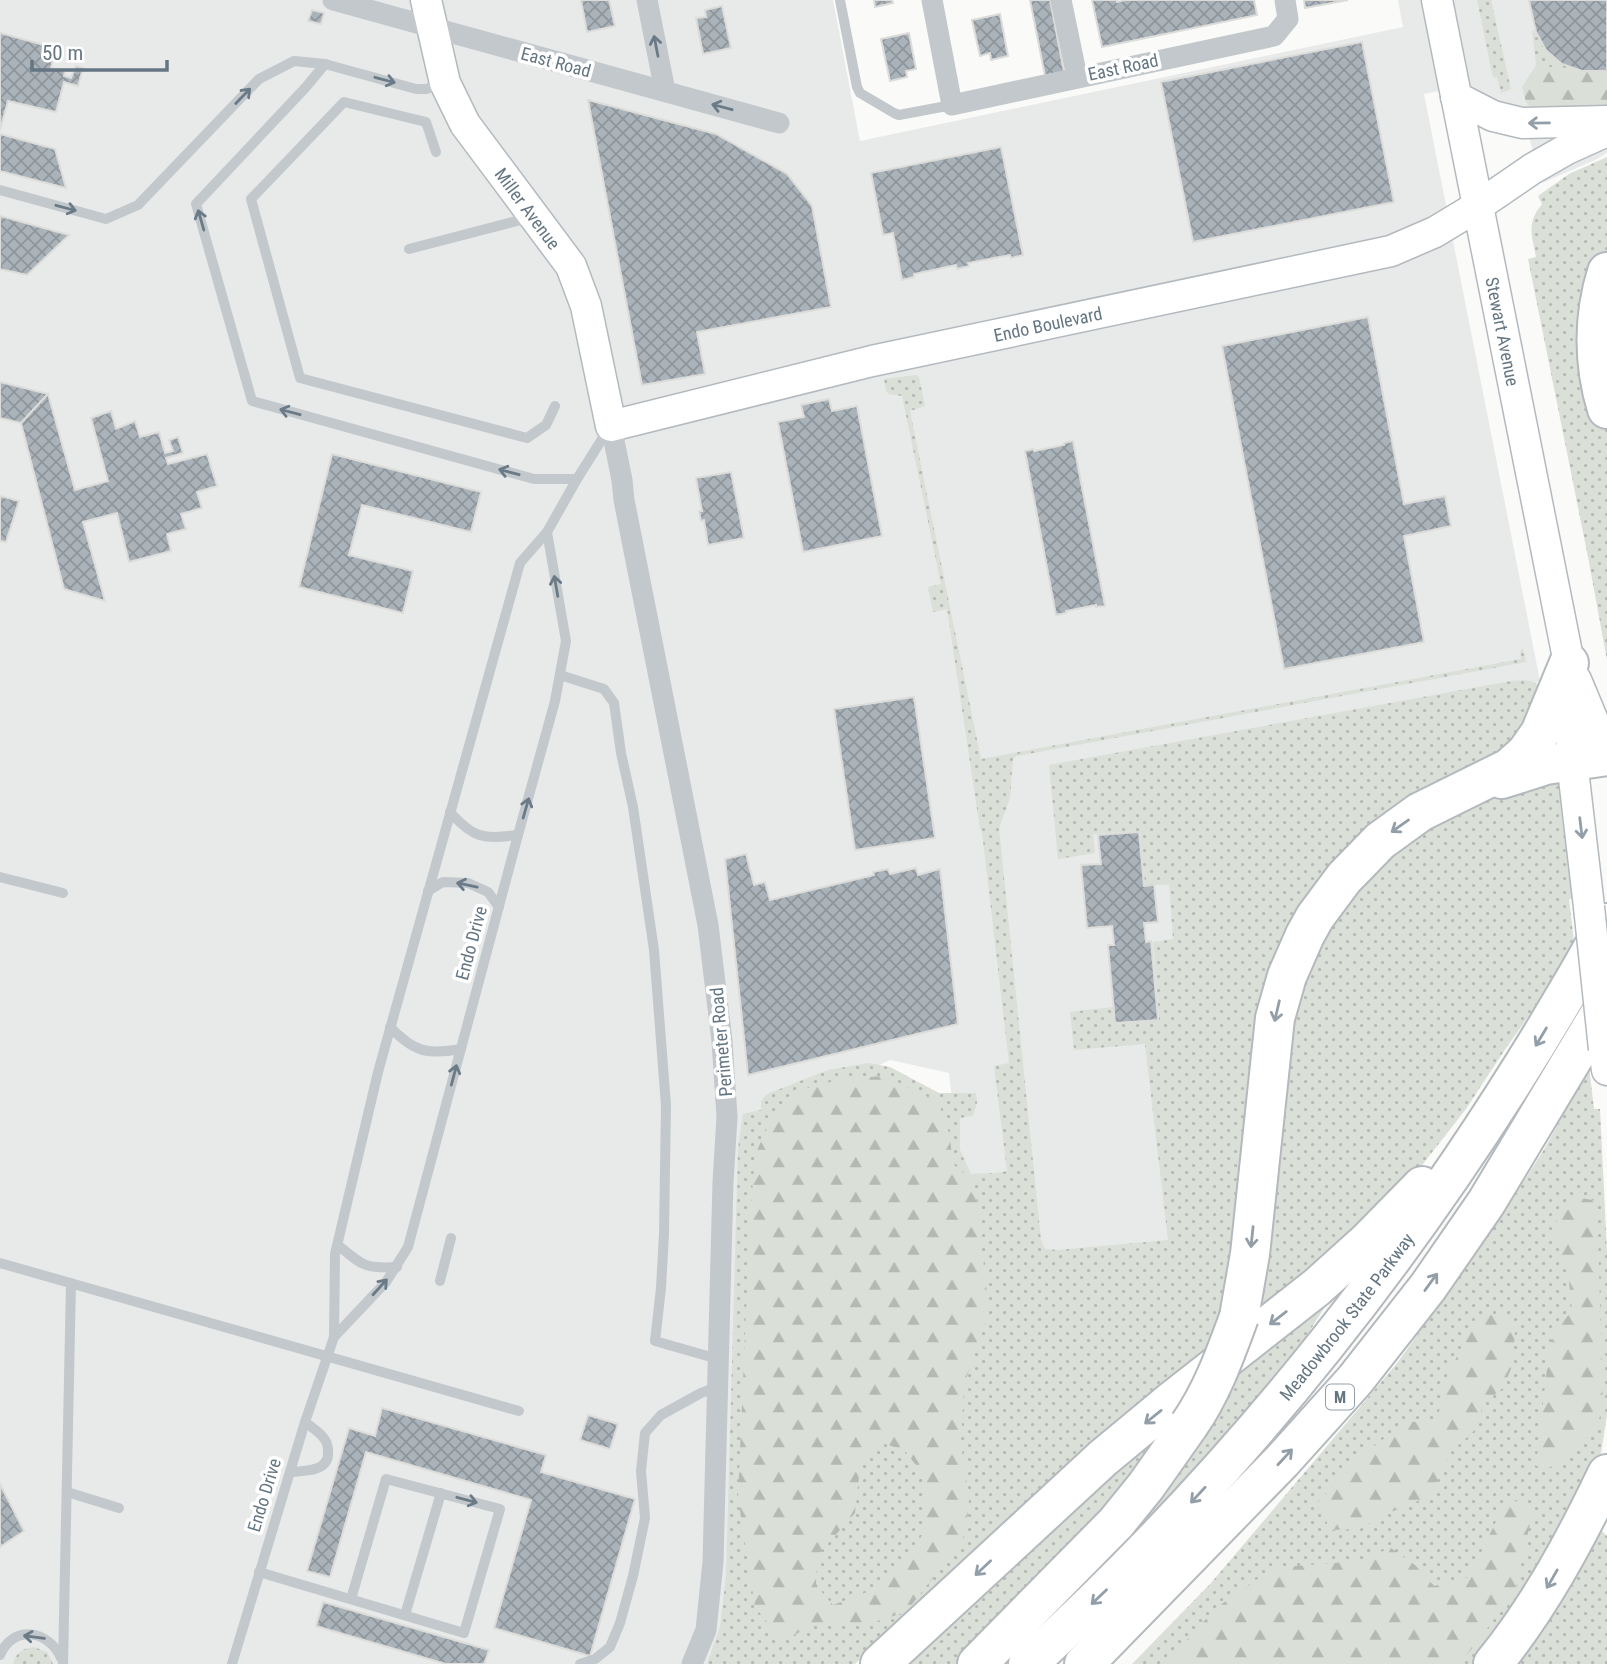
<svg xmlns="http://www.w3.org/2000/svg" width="1607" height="1664" font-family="'Roboto Condensed',sans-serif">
	<defs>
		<pattern id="grass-dots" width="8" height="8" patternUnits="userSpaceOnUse" patternTransform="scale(1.75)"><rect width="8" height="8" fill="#dadfd7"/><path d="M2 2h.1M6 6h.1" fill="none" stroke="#b4b9b4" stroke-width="1.8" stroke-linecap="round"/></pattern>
		<pattern id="forest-firs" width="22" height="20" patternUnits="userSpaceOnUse" patternTransform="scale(1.75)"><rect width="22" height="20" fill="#dadfd7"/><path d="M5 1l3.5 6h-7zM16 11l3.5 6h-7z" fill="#b4b9b4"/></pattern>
		<pattern id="building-cross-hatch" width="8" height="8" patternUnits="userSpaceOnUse" patternTransform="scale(1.75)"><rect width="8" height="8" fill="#aab3b9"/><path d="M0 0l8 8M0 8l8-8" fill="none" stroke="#8e969c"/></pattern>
	</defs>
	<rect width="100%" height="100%" fill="#fafaf8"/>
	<!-- built -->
	<path fill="#e8e9e9" d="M0 0H833L860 141 1403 27 1398 0H1607V153L1595 160 1542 183 1522 113 1489 103 1469 85 1424 94 1540 681 1405 750 1207 1314 971 1268 949 1073 890 1060 747 1128 727 1664H0Z"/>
	<!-- grass -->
	<g fill="url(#grass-dots)">
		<path d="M1477 0H1491L1511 89 1501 93 1497 77 1493 78Z"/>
		<path d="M1532 29C1546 50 1555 59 1578 71L1536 65Z"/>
		<path d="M1607 157V660L1588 557 1528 259 1536 257C1532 234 1526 224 1542 204L1538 196 1569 174Z"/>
		<path d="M916 375 919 377 925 406 910 411 981 759 1521 659 1520 651 1523 648 1526 662 1017 756 1013 759 1010 798 999 828 1041 1240 1045 1249 1058 1250 1168 1240 1145 1044 1074 1050 1070 1012 1113 1007 1115 1024 1159 1020 1153 942 1173 939 1169 884 1145 886 1140 831 1093 834 1095 853 1058 859 1049 765 1511 681C1523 680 1533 678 1542 689L1536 730 1297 931 1220 1340 892 1629 855 1664H707L720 1627 726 1577 738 1148 743 1114 761 1110V1101L767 1094 828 1070 869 1063 890 1067 939 1093H976L977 1103 973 1116 960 1118V1150L971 1174 996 1173 1007 1171 994 1066 1009 1063 982 832 980 829 947 609 933 612 928 587 941 584 902 396 889 394 886 391 884 379Z"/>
		<path d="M1558 776 1580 896 1569 899 1575 950 1504 1051 1466 1109 1401 1192 1323 1260 1256 1312 1274 1168 1287 1108 1279 1109 1291 1007 1325 925 1389 850 1491 789Z"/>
		<path d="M1589 1067 1594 1109H1600L1607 1252V1415L1599 1466 1481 1664H1132L1211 1583 1398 1362 1500 1218 1545 1148Z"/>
		<path d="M1321 1301 1326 1305 1282 1375 1135 1541 1131 1528 1237 1368Z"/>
		<path d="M1181 1421 967 1664H900L1092 1488Z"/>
		<path d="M1598 1527 1607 1536V1664H1511Z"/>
		<path d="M34 1647 47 1652 53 1664H13C16 1652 23 1648 34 1647Z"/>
	</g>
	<!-- forest -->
	<g fill="url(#forest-firs)" fill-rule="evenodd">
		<path d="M1536 65 1578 71H1607V108L1550 132 1526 102 1522 87Z"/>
		<path d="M881 1076 938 1101 948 1129 954 1165 971 1178 976 1195 989 1312 964 1385 961 1444 969 1500 966 1533 947 1560 906 1612 871 1623 814 1625 782 1641 755 1607 738 1498 750 1218 755 1155 769 1124 793 1092 834 1081ZM882 1443 904 1450 924 1475V1533L883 1586 833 1605 816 1585 817 1556 855 1513 861 1458Z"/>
		<path d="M1576 1197 1597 1201 1603 1411 1591 1434 1551 1467 1536 1466 1549 1350 1556 1329 1572 1311 1569 1281 1553 1228 1562 1211Z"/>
		<path d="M1507 1314 1515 1329 1513 1364 1503 1388 1483 1404 1477 1428 1450 1453 1430 1496 1381 1516 1360 1529 1330 1530 1324 1516 1316 1504 1366 1452 1406 1422 1437 1421 1446 1379 1477 1315Z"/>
		<path d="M1507 1499 1534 1506 1515 1592 1460 1664H1165L1216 1608 1273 1568 1357 1561 1391 1548 1415 1565 1434 1586 1469 1577Z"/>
	</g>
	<!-- building -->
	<g fill="url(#building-cross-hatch)" stroke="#dcdcda" stroke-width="2">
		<path d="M581 0H609L615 26 587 32Z"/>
		<path d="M874 0H892L893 3 875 7Z"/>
		<path d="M1030 0H1050L1064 72 1045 76Z"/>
		<path d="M1092 0H1117V2L1125 0H1254L1257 15 1102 47Z"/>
		<path d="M1304 0H1348L1305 8Z"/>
		<path d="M1529 0H1607V71H1582L1562 64 1546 50 1536 32Z"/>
		<path d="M722 6 731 48 703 54 696 18 706 17 705 10Z"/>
		<path d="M312 10 324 13 321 24 308 21Z"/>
		<path d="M1000 14 1008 56 991 60 990 53 980 56 972 20Z"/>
		<path d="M0 33 55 48 51 68 65 71 64 76 71 78 76 66 83 68 78 86 64 82 56 112 8 101 0 130Z"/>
		<path d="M909 33 916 69 906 71 907 77 890 81 881 39Z"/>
		<path d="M1362 42 1394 202 1193 242 1161 82Z"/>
		<path d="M588 100 716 134 787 174 812 206 831 307 697 332 705 374 642 385Z"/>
		<path d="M0 134 55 149 66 188 0 171Z"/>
		<path d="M1001 147 1023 255 1011 258 1010 255 968 263 969 266 957 269 956 265 914 274V277L902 280 893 233 883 235 871 173Z"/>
		<path d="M0 216 69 235 27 275 0 269Z"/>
		<path d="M1368 317 1404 504 1445 496 1451 526 1404 536 1424 642 1284 669 1222 346Z"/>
		<path d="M0 382 48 394 21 423 0 418Z"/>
		<path d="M48 394 75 490 108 481 91 418 111 411 116 429 135 421 140 437 159 432 165 453 173 451 169 440 178 437 183 453 166 458 168 464 207 454 217 486 197 492 202 508 181 514 186 529 167 534 171 551 129 562 117 513 83 522 105 601 64 589 21 423Z"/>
		<path d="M829 399 832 411 857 406 882 536 803 552 778 422 804 417 801 405Z"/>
		<path d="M1073 441 1105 606 1096 607V605L1066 611V613L1056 615 1025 451 1033 449 1034 451 1064 445V443Z"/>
		<path d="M332 454 481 492 471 532 362 505 349 555 413 571 403 613 299 587Z"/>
		<path d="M731 472 744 538 708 545 704 520 701 521 699 511H702L696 478Z"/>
		<path d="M0 496 19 501 6 542 0 541Z"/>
		<path d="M914 697 935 838 855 850 834 709Z"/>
		<path d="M1139 832 1144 886 1154 885 1158 922 1144 923 1146 942 1151 941 1158 1020 1115 1023 1108 945H1114L1112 926 1087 928 1081 865 1101 864 1098 835Z"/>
		<path d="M746 854 754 885 765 882 770 900 874 875 873 872 888 869 890 874 916 868 918 875 940 869 958 1024 748 1075 725 859Z"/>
		<path d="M382 1408 546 1455 541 1472 635 1499 590 1656 494 1628 531 1500 366 1452 330 1577 307 1571 349 1428 375 1436Z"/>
		<path d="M588 1415 618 1424 610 1449 580 1440Z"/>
		<path d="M0 1484 24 1531 0 1547Z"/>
		<path d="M323 1602 489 1650 484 1664H446L316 1626Z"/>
	</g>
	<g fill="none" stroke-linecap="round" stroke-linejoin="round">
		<defs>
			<g id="secondary">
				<path id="s1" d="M426 0 445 83 465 124 571 266 586 306 611 426 872 361 1391 251 1435 232 1478 206 1532 169 1567 149 1607 131"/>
				<path id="s2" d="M1437 0 1569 663 1572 761 1589 907"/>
				<path d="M1456 97 1493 116 1522 123 1607 121"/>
				<path d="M1576 680 1607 754"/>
				<path d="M1604 1049 1607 1070"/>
			</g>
			<g id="highway">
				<path d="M1607 272C1593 316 1593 364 1607 409"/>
				<path d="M1502 779 1546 765 1607 756"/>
				<path d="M1239 1317 1250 1254 1275 1018 1287 976 1305 935 1315 917 1344 878 1380 841 1420 812 1509 768 1526 753 1540 733 1569 663"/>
				<path d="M880 1664 1103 1458 1173 1400 1317 1287 1368 1241 1422 1186"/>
				<path d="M977 1664 1116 1523 1146 1486 1189 1425"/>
				<path id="s3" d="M1028 1664C1262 1450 1453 1200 1607 923"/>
				<path d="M1084 1664 1282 1461 1355 1380 1428 1287 1486 1203 1607 1002"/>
				<path d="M1493 1664C1540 1606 1575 1541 1607 1474"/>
			</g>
		</defs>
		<!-- secondary casing -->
		<use href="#secondary" stroke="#b3babf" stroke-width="33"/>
		<!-- highway casing -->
		<use href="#highway" stroke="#b4b9bd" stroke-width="42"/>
		<!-- lane -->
		<g stroke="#c3c8cc" stroke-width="10">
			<path d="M840 0 857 87 860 93 894 113 899 115 952 105"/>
			<path d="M325 64 306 87 196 204 252 401 534 479H577"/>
			<path d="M436 152 426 122 344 102 251 199 300 378 527 438 546 425 555 406"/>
			<path d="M0 190 106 219 138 205 259 79 294 61 325 64 416 89H426L443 83"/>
			<path d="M409 249 532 217"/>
			<path d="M560 675 604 689 614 703 621 753 633 807 654 950 666 1105 664 1234 661 1288 655 1341 718 1359"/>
			<path d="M450 812C474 839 483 839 518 835"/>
			<path d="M0 877 63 893"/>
			<path d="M428 891 443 882 468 883 488 892 499 907"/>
			<path d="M390 1027C414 1052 427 1055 461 1049"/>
			<path d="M338 1245C362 1265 364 1269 397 1267"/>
			<path d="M0 1263 519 1411"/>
			<path d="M440 1281 451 1238"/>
			<path d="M334 1337 386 1282 408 1247 518 835 555 701 566 641 547 532"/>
			<path d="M290 1472C304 1471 330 1472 328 1451 328 1446 326 1440 322 1436 318 1431 310 1426 305 1422"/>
			<path d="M67 1492 119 1508"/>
			<path d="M259 1572 464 1633 500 1509 386 1479 351 1599"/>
			<path d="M405 1615 441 1493"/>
			<path d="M0 1655C13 1624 49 1630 61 1658"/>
			<path d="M63 1664 71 1283"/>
			<path d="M232 1664 305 1422 334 1337 335 1254 378 1072 520 563 547 532 577 479 609 428"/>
			<path d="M580 1664 595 1659 610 1647 620 1623 633 1576 645 1518 641 1471 645 1433 661 1415 701 1393 717 1387"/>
		</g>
		<!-- street -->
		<g stroke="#c3c8cc" stroke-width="21">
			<path d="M333 0 779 123"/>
			<path d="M647 0 665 91"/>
			<path d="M932 0 952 105 1274 36 1288 19 1285 0"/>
			<path d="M1061 0 1077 77"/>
			<path d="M611 426 622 480 624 500 708 925 722 1041 727 1117 723 1182 713 1562 706 1630 692 1664"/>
		</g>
		<!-- secondary -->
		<use href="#secondary" stroke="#fff" stroke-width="30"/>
		<!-- highway -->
		<use href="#highway" stroke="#fff" stroke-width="38"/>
		<defs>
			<path id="secondary-bridge" d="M1589 907 1604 1049"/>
			<path id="highway-bridge" d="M1189 1425C1212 1392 1225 1355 1239 1317"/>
		</defs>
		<!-- secondary-bridge casing -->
		<use href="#secondary-bridge" stroke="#b3babf" stroke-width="33" stroke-linecap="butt"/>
		<!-- highway-bridge casing -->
		<use href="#highway-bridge" stroke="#b4b9bd" stroke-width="42" stroke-linecap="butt"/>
		<!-- secondary-bridge -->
		<use href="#secondary-bridge" stroke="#fff" stroke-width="30"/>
		<!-- highway-bridge -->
		<use href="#highway-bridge" stroke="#fff" stroke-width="38"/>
	</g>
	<!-- one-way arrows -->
	<defs><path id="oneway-shaft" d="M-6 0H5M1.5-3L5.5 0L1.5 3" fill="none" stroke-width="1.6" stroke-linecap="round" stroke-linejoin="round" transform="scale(1.75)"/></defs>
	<g stroke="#6a7a87">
		<use href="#oneway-shaft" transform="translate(656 46) rotate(-101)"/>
		<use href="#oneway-shaft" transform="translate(385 80) rotate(15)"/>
		<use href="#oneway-shaft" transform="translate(243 96) rotate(-46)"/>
		<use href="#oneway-shaft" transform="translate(722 107) rotate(-165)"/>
		<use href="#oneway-shaft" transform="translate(66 208) rotate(15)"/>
		<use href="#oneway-shaft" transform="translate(201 220) rotate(-106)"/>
		<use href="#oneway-shaft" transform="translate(290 412) rotate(-165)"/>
		<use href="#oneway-shaft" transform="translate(509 472) rotate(-165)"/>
		<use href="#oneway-shaft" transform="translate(556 586) rotate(-100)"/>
		<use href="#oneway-shaft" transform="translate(526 808) rotate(-74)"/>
		<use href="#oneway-shaft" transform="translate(467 885) rotate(-168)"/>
		<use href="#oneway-shaft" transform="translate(454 1075) rotate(-75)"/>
		<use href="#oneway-shaft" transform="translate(380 1287) rotate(-48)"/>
		<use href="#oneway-shaft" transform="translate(467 1500) rotate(15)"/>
		<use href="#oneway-shaft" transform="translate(34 1637) rotate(-172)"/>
	</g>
	<g stroke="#939fa8">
		<use href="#oneway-shaft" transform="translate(1539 123) rotate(179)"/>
		<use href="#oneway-shaft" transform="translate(1400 826) rotate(145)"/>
		<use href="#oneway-shaft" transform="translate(1581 828) rotate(83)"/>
		<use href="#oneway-shaft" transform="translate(1277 1011) rotate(103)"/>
		<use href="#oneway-shaft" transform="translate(1541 1037) rotate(121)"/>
		<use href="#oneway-shaft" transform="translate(1252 1237) rotate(96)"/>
		<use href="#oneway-shaft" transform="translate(1431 1282) rotate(-54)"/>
		<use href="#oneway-shaft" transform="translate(1278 1318) rotate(142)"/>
		<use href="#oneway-shaft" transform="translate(1153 1417) rotate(141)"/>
		<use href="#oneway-shaft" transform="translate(1285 1457) rotate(-47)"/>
		<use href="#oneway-shaft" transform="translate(1198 1495) rotate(133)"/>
		<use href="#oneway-shaft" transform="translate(983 1568) rotate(137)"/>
		<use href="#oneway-shaft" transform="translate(1552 1579) rotate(120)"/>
		<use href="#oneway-shaft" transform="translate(1099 1597) rotate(136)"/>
	</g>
	<g text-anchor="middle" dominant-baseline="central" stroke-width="7" stroke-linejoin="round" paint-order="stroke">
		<!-- shield labels -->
		<rect fill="#fff" stroke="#939fa8" stroke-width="2" x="1326" y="1384.5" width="28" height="25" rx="5"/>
		<g font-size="16" font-weight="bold" fill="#657683">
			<text x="1340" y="1397">M</text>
		</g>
		<!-- street labels -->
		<g font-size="18" fill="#657683" stroke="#fff">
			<text transform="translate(556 62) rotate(15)">East Road</text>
			<text transform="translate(1123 67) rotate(-12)">East Road</text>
			<text stroke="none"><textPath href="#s1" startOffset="236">Miller Avenue</textPath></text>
			<text stroke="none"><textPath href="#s1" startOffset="922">Endo Boulevard</textPath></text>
			<text stroke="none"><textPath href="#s2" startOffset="338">Stewart Avenue</textPath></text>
			<text transform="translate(471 943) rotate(-75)">Endo Drive</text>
			<text transform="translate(721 1042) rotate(-95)">Perimeter Road</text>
			<text stroke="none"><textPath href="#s3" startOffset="472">Meadowbrook State Parkway</textPath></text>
			<text transform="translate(264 1495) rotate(-73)">Endo Drive</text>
		</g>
	</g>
	<!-- scale -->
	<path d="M32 60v10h135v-10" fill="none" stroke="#657683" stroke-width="3.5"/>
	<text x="42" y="60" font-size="21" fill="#657683" stroke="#ffffff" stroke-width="5" paint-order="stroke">50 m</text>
</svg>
